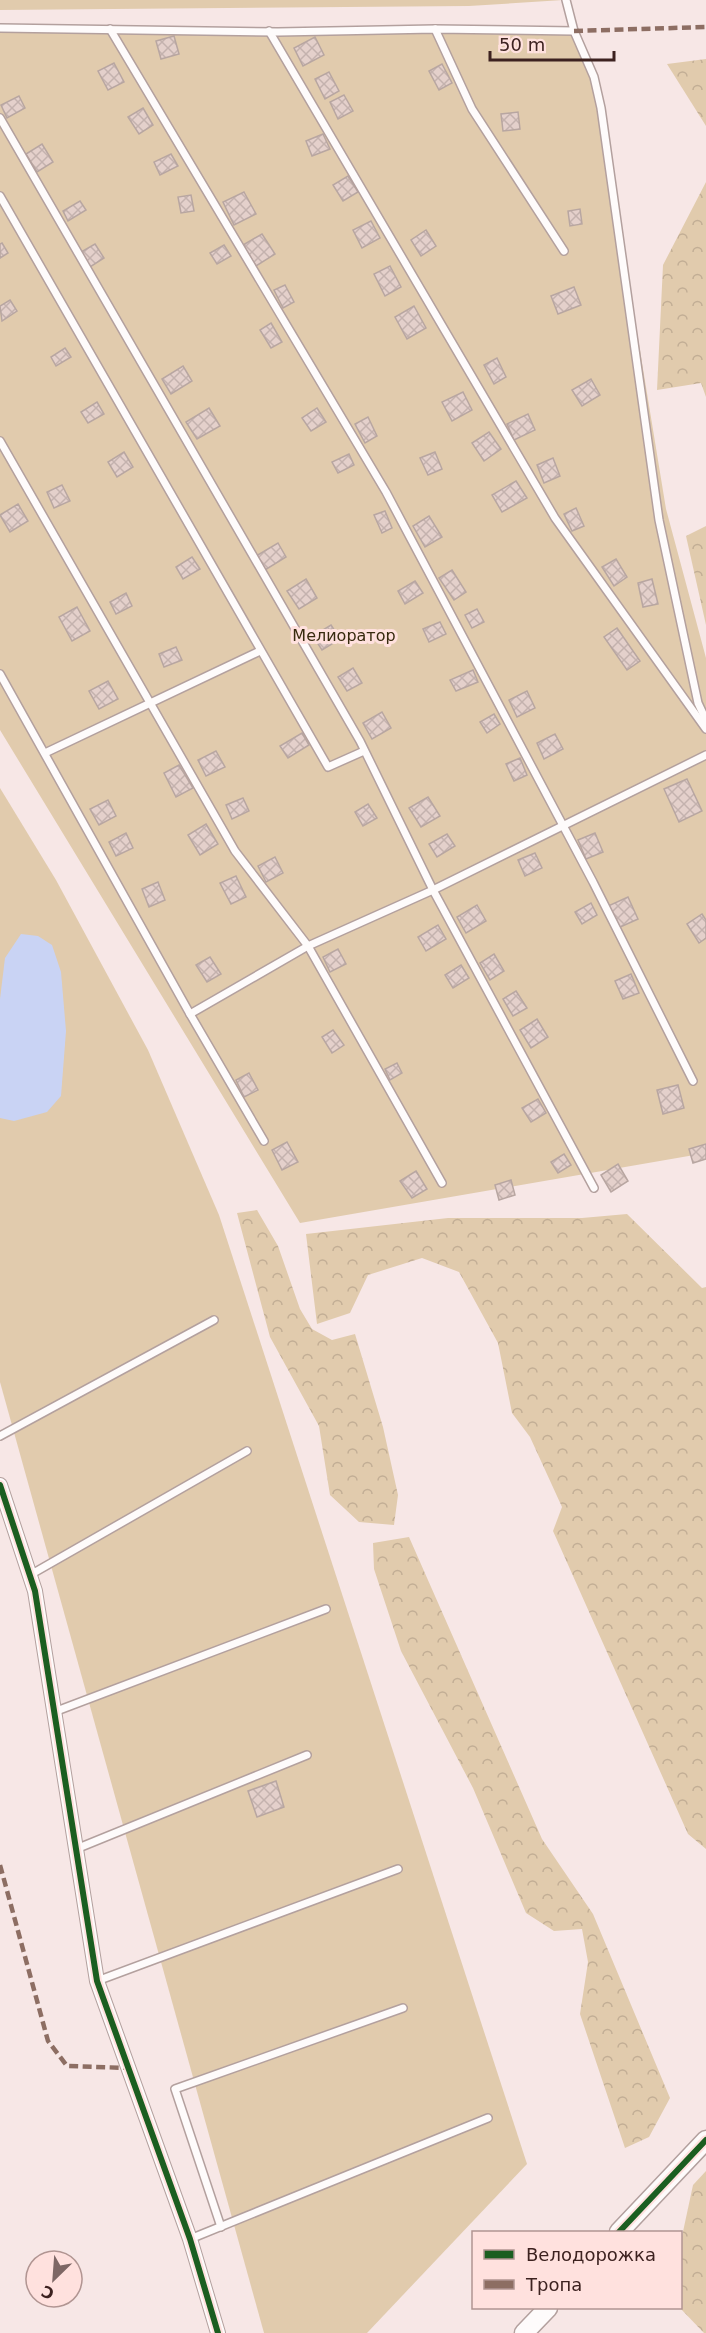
<svg xmlns="http://www.w3.org/2000/svg" width="706" height="2333" font-family="'DejaVu Sans',sans-serif">
	<defs>
		<pattern id="forest-crowns" width="20" height="18" patternUnits="userSpaceOnUse" patternTransform="scale(1.5)"><rect width="20" height="18" fill="#e1cbad"/><path d="M2 6a3 3 0 1 1 6 0M12 15a3 3 0 1 1 6 0" fill="none" stroke="#c2ae95"/></pattern>
		<pattern id="building-cross-hatch" width="8" height="8" patternUnits="userSpaceOnUse" patternTransform="scale(1.5)"><rect width="8" height="8" fill="#e4d0cb"/><path d="M0 0l8 8M0 8l8-8" fill="none" stroke="#c4b2ae"/></pattern>
	</defs>
	<rect width="100%" height="100%" fill="#f7e7e6"/>
	<!-- forest -->
	<g fill="url(#forest-crowns)">
		<path d="M706 59V126L667 64Z"/>
		<path d="M706 182V397L701 383 657 390 663 265Z"/>
		<path d="M706 526V625L686 536Z"/>
		<path d="M257 1210 278 1246 300 1309 312 1329 332 1340 355 1334 383 1427 398 1495 394 1525 359 1522 330 1495 319 1426 270 1337 237 1213Z"/>
		<path d="M627 1214 702 1288 706 1287V1849L688 1834 553 1531 562 1507 530 1437 512 1413 498 1343 459 1272 422 1258 368 1275 350 1313 317 1324 306 1234 448 1218H582Z"/>
		<path d="M409 1537 542 1839 593 1914 670 2098 649 2137 625 2148 580 2014 588 1962 582 1929 554 1931 526 1913 473 1788 401 1651 374 1569 373 1543Z"/>
		<path d="M706 2171V2333H704L680 2308 681 2241 693 2185Z"/>
	</g>
	<!-- garden -->
	<g fill="#e1cbad">
		<path d="M0 0H563L469 6 0 10Z"/>
		<path d="M0 32 574 33 596 82 666 509 706 658V1153L300 1223 0 730Z"/>
		<path d="M0 788 56 880 148 1050 219 1215 527 2164 367 2333H264L0 1382Z"/>
	</g>
	<!-- water -->
	<path fill="#c9d3f4" d="M21 934 38 936 52 945 61 972 66 1031 61 1096 47 1112 14 1121 0 1118V999L5 958Z"/>
	<!-- building -->
	<g fill="url(#building-cross-hatch)" stroke="#b8a6a1" stroke-width="1.5">
		<path d="M174 36 179 54 161 59 156 41Z"/>
		<path d="M315 37 324 55 303 66 294 48Z"/>
		<path d="M114 63 124 82 108 90 98 71Z"/>
		<path d="M442 64 452 83 439 90 429 71Z"/>
		<path d="M329 72 339 91 325 99 315 79Z"/>
		<path d="M344 95 353 111 338 119 330 102Z"/>
		<path d="M19 96 25 108 7 118 1 105Z"/>
		<path d="M143 108 153 125 139 134 128 117Z"/>
		<path d="M518 112 520 129 503 131 501 114Z"/>
		<path d="M323 134 330 149 312 156 306 141Z"/>
		<path d="M42 144 53 162 37 172 26 154Z"/>
		<path d="M171 154 178 166 160 175 154 162Z"/>
		<path d="M348 176 358 192 343 201 333 185Z"/>
		<path d="M244 192 256 214 234 225 223 202Z"/>
		<path d="M191 195 194 211 181 213 178 197Z"/>
		<path d="M80 201 86 210 68 221 63 211Z"/>
		<path d="M580 209 582 224 570 226 568 211Z"/>
		<path d="M371 221 380 238 362 248 353 230Z"/>
		<path d="M426 230 436 246 421 256 411 240Z"/>
		<path d="M262 234 275 254 256 266 243 245Z"/>
		<path d="M2 243 8 253 0 258V244Z"/>
		<path d="M95 244 104 258 90 267 81 252Z"/>
		<path d="M224 245 231 256 217 264 210 253Z"/>
		<path d="M390 266 401 287 385 296 374 274Z"/>
		<path d="M285 285 294 302 283 308 274 290Z"/>
		<path d="M574 287 581 305 558 314 551 296Z"/>
		<path d="M10 300 17 311 2 321 0 306Z"/>
		<path d="M414 306 426 328 407 339 395 317Z"/>
		<path d="M271 323 282 342 271 348 260 330Z"/>
		<path d="M65 348 71 357 56 366 51 357Z"/>
		<path d="M497 358 506 377 494 384 484 365Z"/>
		<path d="M183 366 192 381 171 394 162 379Z"/>
		<path d="M591 379 600 395 582 406 572 390Z"/>
		<path d="M463 392 472 410 452 421 442 402Z"/>
		<path d="M97 402 104 414 88 423 81 412Z"/>
		<path d="M209 408 220 426 197 439 186 422Z"/>
		<path d="M317 408 326 422 311 431 302 418Z"/>
		<path d="M528 414 535 430 514 440 507 424Z"/>
		<path d="M368 417 377 436 365 443 355 424Z"/>
		<path d="M489 432 501 449 484 461 472 443Z"/>
		<path d="M124 452 133 467 117 477 108 462Z"/>
		<path d="M435 452 442 469 428 475 420 458Z"/>
		<path d="M349 454 354 465 338 473 332 462Z"/>
		<path d="M553 458 560 476 544 483 537 465Z"/>
		<path d="M516 481 527 498 502 512 492 495Z"/>
		<path d="M62 485 70 501 54 508 47 492Z"/>
		<path d="M18 504 28 521 10 532 0 515Z"/>
		<path d="M576 508 584 526 572 531 564 514Z"/>
		<path d="M385 511 392 528 382 533 374 515Z"/>
		<path d="M429 516 442 537 425 547 413 526Z"/>
		<path d="M278 543 286 557 265 570 256 556Z"/>
		<path d="M192 557 200 569 183 579 176 567Z"/>
		<path d="M616 559 627 577 614 586 602 567Z"/>
		<path d="M452 570 466 592 454 600 439 578Z"/>
		<path d="M306 579 317 598 299 609 287 591Z"/>
		<path d="M652 579 658 604 643 607 638 583Z"/>
		<path d="M415 581 423 593 405 604 398 591Z"/>
		<path d="M126 593 132 606 116 614 110 602Z"/>
		<path d="M77 607 90 631 72 641 59 617Z"/>
		<path d="M477 609 484 622 472 628 465 615Z"/>
		<path d="M440 622 446 634 429 642 423 629Z"/>
		<path d="M331 625 340 639 322 650 313 636Z"/>
		<path d="M617 628 640 661 627 670 604 637Z"/>
		<path d="M176 647 182 660 164 667 159 654Z"/>
		<path d="M353 668 362 683 347 691 338 677Z"/>
		<path d="M473 670 478 682 456 691 450 680Z"/>
		<path d="M108 681 118 699 99 709 89 691Z"/>
		<path d="M527 691 535 708 517 717 509 700Z"/>
		<path d="M382 712 391 728 372 739 363 723Z"/>
		<path d="M494 714 500 724 487 733 480 722Z"/>
		<path d="M302 733 309 745 288 758 280 746Z"/>
		<path d="M555 734 563 749 544 759 537 743Z"/>
		<path d="M216 751 225 767 206 776 198 760Z"/>
		<path d="M520 758 527 775 514 781 506 764Z"/>
		<path d="M179 765 193 788 176 797 164 773Z"/>
		<path d="M687 779 702 811 679 822 664 789Z"/>
		<path d="M428 797 440 816 421 827 409 808Z"/>
		<path d="M243 798 249 811 232 819 226 805Z"/>
		<path d="M108 800 116 816 99 825 90 809Z"/>
		<path d="M368 804 377 818 363 826 355 812Z"/>
		<path d="M206 824 218 844 200 855 188 835Z"/>
		<path d="M126 833 133 848 116 856 109 842Z"/>
		<path d="M595 833 603 852 586 859 578 840Z"/>
		<path d="M447 834 455 846 437 857 429 844Z"/>
		<path d="M535 853 542 868 525 876 518 860Z"/>
		<path d="M275 857 283 873 266 882 258 866Z"/>
		<path d="M236 876 246 897 231 904 220 883Z"/>
		<path d="M158 882 165 900 149 907 142 889Z"/>
		<path d="M628 897 638 919 618 928 608 906Z"/>
		<path d="M591 903 597 915 582 924 575 912Z"/>
		<path d="M477 905 486 921 466 933 457 917Z"/>
		<path d="M702 914 706 920V938L699 943 687 924Z"/>
		<path d="M438 925 446 939 426 951 418 937Z"/>
		<path d="M338 949 346 964 330 972 323 957Z"/>
		<path d="M494 954 504 971 490 980 480 963Z"/>
		<path d="M210 957 221 974 207 982 196 965Z"/>
		<path d="M461 965 469 978 453 988 445 975Z"/>
		<path d="M631 974 639 993 623 999 615 981Z"/>
		<path d="M516 991 527 1008 513 1016 503 999Z"/>
		<path d="M537 1019 548 1037 531 1048 520 1030Z"/>
		<path d="M333 1030 344 1045 332 1053 322 1037Z"/>
		<path d="M397 1063 402 1073 390 1080 385 1069Z"/>
		<path d="M249 1073 258 1090 244 1097 236 1080Z"/>
		<path d="M678 1085 684 1108 663 1114 657 1090Z"/>
		<path d="M538 1099 546 1113 531 1122 522 1108Z"/>
		<path d="M287 1142 298 1162 282 1170 272 1150Z"/>
		<path d="M706 1144V1159L693 1163 689 1149Z"/>
		<path d="M564 1154 571 1165 558 1173 551 1162Z"/>
		<path d="M618 1164 628 1181 611 1192 601 1175Z"/>
		<path d="M416 1171 427 1189 412 1198 400 1181Z"/>
		<path d="M511 1180 515 1195 499 1200 495 1185Z"/>
		<path d="M276 1781 284 1807 257 1817 248 1791Z"/>
	</g>
	<g fill="none" stroke-linecap="round" stroke-linejoin="round">
		<defs>
			<g id="lane">
				<path d="M566 0 574 31 594 77 601 108 659 520 698 703 706 720"/>
				<path d="M0 28 278 32 435 29 574 31"/>
				<path d="M110 29 386 492 593 882 693 1081"/>
				<path d="M435 29 472 109 564 251"/>
				<path d="M269 31 555 518 706 729"/>
				<path d="M0 118 360 741 433 890 594 1188"/>
				<path d="M0 196 328 767 364 751"/>
				<path d="M0 441 235 851 308 946 442 1183"/>
				<path d="M0 674 190 1014 264 1141"/>
				<path d="M45 753 260 651"/>
				<path d="M190 1014 308 946 433 890 706 755"/>
				<path d="M0 1436 214 1320"/>
				<path d="M30 1575 247 1451"/>
				<path d="M54 1712 326 1609"/>
				<path d="M76 1849 307 1755"/>
				<path d="M97 1981 398 1869"/>
				<path d="M221 2227 175 2089 403 2008"/>
				<path d="M190 2239 488 2118"/>
			</g>
			<path id="street" d="M0 1485 35 1591 97 1981 190 2239 218 2333"/>
			<g id="secondary">
				<path d="M619 2232 706 2140"/>
				<path d="M524 2333 548 2308"/>
			</g>
		</defs>
		<!-- lane casing -->
		<use href="#lane" stroke="#b3a09e" stroke-width="10"/>
		<!-- street casing -->
		<use href="#street" stroke="#b3a09e" stroke-width="16"/>
		<!-- secondary casing -->
		<use href="#secondary" stroke="#b3a09e" stroke-width="21"/>
		<!-- lane -->
		<use href="#lane" stroke="#fefbfb" stroke-width="7"/>
		<!-- street -->
		<use href="#street" stroke="#fefbfb" stroke-width="14"/>
		<!-- secondary -->
		<use href="#secondary" stroke="#fefbfb" stroke-width="18"/>
		<!-- quiet -->
		<g stroke="#8d6e63" stroke-width="4.5" stroke-dasharray="9 4.5" stroke-linecap="butt">
			<path d="M574 31 706 27"/>
			<path d="M0 1865 48 2041 67 2066 129 2068"/>
		</g>
		<defs>
			<g id="cycleway">
				<path d="M0 1485 35 1591 97 1981 190 2239 218 2333"/>
				<path d="M619 2232 706 2140"/>
			</g>
		</defs>
		<!-- cycleway casing -->
		<use href="#cycleway" stroke="#ffe1de" stroke-width="10"/>
		<!-- cycleway -->
		<use href="#cycleway" stroke="#1b5e20" stroke-width="6"/>
	</g>
	<g text-anchor="middle" dominant-baseline="central" stroke-width="6" stroke-linejoin="round" paint-order="stroke">
		<!-- park labels -->
		<g font-size="16" fill="#372a0e" stroke="#ffe1de">
			<text x="344" y="635">Мелиоратор</text>
		</g>
	</g>
	<!-- legend -->
	<rect x="472" y="2231" width="210" height="78" fill="#ffe1de" stroke="#b19592" stroke-width="1.5"/>
	<rect x="484" y="2250" width="30" height="9" fill="#1b5e20" stroke="#b19592" stroke-width="1.5"/>
	<text x="526" y="2261" font-size="18" fill="#3d2220">Велодорожка</text>
	<rect x="484" y="2280" width="30" height="9" fill="#8d6e63" stroke="#b19592" stroke-width="1.5"/>
	<text x="526" y="2291" font-size="18" fill="#3d2220">Тропа</text>
	<!-- north arrow -->
	<g transform="translate(54 2279) rotate(205)"><circle r="28" fill="#ffe1de" stroke="#b19592" stroke-width="1.5"/>
	<path d="M0-4.5L10 22L0 15L-10 22Z" fill="#7e6765"/>
	<text y="-9" font-size="16" font-weight="bold" text-anchor="middle" fill="#3d2220">С</text>
	</g>
	<!-- scale -->
	<path d="M490 51v9h124v-9" fill="none" stroke="#3d2220" stroke-width="3"/>
	<text x="499" y="51" font-size="18" fill="#3d2220" stroke="#ffe1de" stroke-width="4.5" paint-order="stroke">50 m</text>
</svg>
